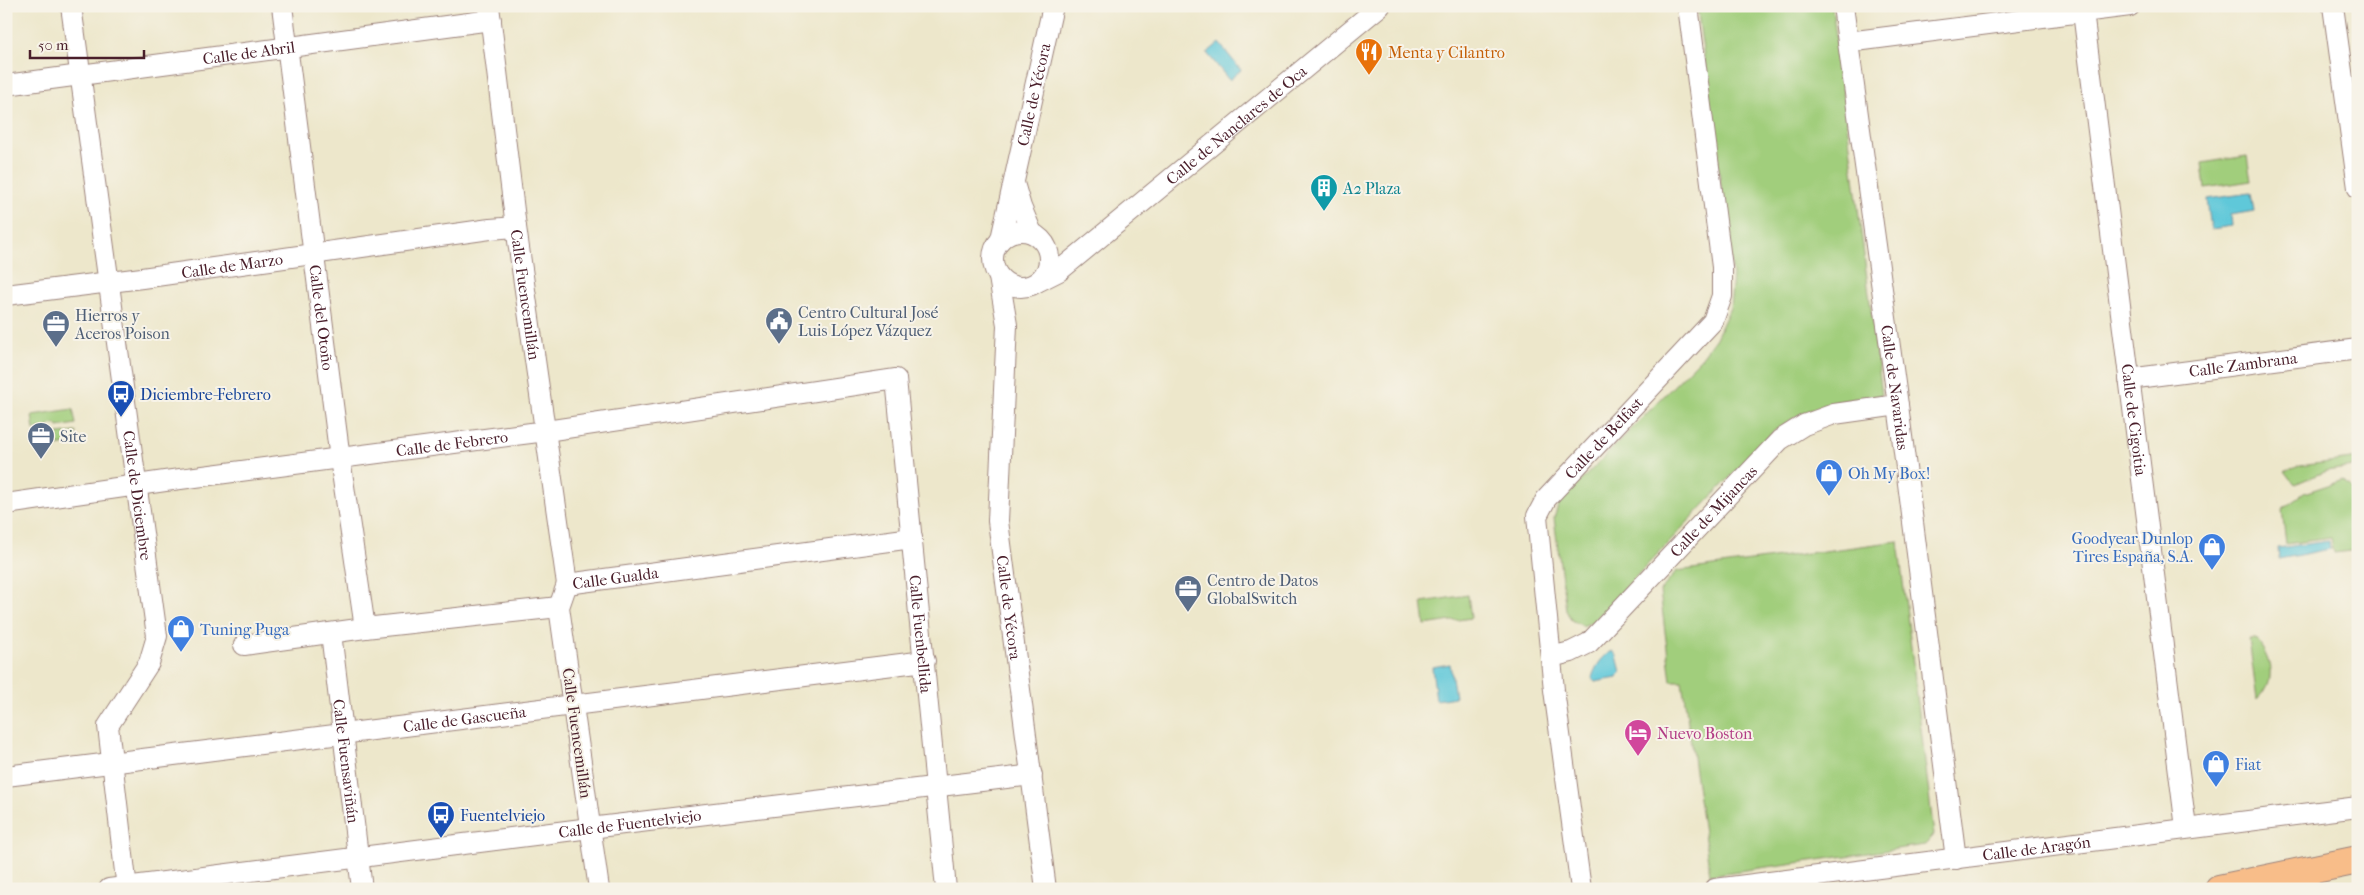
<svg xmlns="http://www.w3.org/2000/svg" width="2364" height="895" font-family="'IM FELL French Canon',serif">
	<rect width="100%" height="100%" fill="#f7f3e8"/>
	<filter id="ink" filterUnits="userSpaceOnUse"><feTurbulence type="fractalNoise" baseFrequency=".02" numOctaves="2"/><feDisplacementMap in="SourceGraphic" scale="10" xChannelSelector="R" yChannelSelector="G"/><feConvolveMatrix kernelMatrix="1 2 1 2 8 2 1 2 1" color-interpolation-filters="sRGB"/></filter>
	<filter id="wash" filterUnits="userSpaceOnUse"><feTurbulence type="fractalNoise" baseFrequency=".0096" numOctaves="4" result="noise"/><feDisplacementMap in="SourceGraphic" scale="20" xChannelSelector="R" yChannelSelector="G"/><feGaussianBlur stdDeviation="1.12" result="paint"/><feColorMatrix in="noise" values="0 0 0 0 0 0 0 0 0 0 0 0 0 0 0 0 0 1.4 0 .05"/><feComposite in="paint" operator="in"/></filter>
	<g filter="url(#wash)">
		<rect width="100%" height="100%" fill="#ede7cb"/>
		<!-- green -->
		<g fill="#a1ce7b" stroke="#767653">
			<path d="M1697 6H1832L1882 395C1836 402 1814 402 1774 431L1594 621 1583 626 1571 620 1566 610 1554 518 1559 503 1702 357 1716 338 1730 308 1733 276Z"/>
			<path d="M2247 156 2251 181 2205 188 2202 163Z"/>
			<path d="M73 409 76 424 58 427 56 424 50 425 48 428 34 430 32 415Z"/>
			<path d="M76 432 78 443 36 448 34 436 48 435 51 437H57L58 434Z"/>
			<path d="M2358 458V464L2353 465V467L2326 471 2295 484 2285 471 2300 466Z"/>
			<path d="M2343 480 2355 492 2358 491V550L2334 553 2331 538 2286 544 2282 509 2304 493Z"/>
			<path d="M1898 541 1934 835 1925 845 1710 875 1682 681H1671L1660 591 1677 571Z"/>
			<path d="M1468 595 1471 618 1425 625 1422 602Z"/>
			<path d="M2249 639H2256C2271 659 2278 680 2257 700Z"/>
		</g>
		<!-- water -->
		<g fill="#5ec8d9" stroke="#547482">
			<path d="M1219 43 1241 70 1229 80 1207 53Z"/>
			<path d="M2251 193 2254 211 2231 215 2232 226 2211 229 2207 199Z"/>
			<path d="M2329 541 2330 549 2279 559 2278 548Z"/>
			<path d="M1613 651 1617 656 1621 672 1617 678 1595 682 1592 678C1594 669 1603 654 1613 651Z"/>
			<path d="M1450 664 1455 697 1436 700 1432 667Z"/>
		</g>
	</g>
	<g filter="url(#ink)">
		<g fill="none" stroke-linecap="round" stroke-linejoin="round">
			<defs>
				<g id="minor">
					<path id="s1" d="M71 6 157 636 149 663 108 726 127 889"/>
					<path id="s2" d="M282 6 340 459 365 628"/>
					<path id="s3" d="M489 6 516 227 567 584"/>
					<path id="s4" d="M1843 6 1898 405 1956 859"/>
					<path d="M2333 6 2358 188"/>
					<path id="s5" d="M2083 12 2186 828"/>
					<path d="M1848 42 2130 6"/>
					<path id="s6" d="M6 85 491 20"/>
					<path d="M1014 183 1021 207 1032 233"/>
					<circle cx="1021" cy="259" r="28"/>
					<path id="s7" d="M1001 239 1053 6"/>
					<path id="s8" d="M999 277 1007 325 998 521 1046 889"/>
					<path id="s9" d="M1039 281 1059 271 1380 6"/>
					<path id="s10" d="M6 295 142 278 490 229 516 227"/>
					<path id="s11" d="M2129 379 2358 349"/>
					<path id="s12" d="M6 504 165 481 546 431 896 379 946 889"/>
					<path id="s13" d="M331 633 362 889"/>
					<path d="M244 645 365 628 559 607"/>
					<path id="s14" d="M1551 657 1571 652 1589 643 1780 440 1804 425 1834 414 1898 405"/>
					<path id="s15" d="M6 776 925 661"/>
					<path id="s16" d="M109 889 590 828 1032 775"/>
					<path id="s17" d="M599 889 559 607 567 584 912 538"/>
					<path id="s18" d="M1581 889 1554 690 1537 516 1546 499 1713 321 1722 296V267L1688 6"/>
					<path id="s19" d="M1715 889 2358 807"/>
				</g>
				<path id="highway" d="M2219 889 2358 860"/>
			</defs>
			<!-- minor casing -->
			<use href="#minor" stroke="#9c837b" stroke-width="22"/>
			<!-- highway casing -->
			<use href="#highway" stroke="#9c837b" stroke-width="30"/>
			<!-- minor -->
			<use href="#minor" stroke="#fff" stroke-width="20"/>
			<!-- highway -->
			<use href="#highway" stroke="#f8bd89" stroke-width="28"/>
		</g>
	</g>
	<!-- icons -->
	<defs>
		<symbol id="restaurant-pin" viewBox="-11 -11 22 30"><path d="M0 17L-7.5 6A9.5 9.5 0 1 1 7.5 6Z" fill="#e8710a" stroke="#f7f3e8"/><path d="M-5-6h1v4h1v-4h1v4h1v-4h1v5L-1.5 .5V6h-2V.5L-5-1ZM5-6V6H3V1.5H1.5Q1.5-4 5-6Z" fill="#fff"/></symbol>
		<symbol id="building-pin" viewBox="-11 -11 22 30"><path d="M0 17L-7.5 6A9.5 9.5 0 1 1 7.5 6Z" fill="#0f9aa8" stroke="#f7f3e8"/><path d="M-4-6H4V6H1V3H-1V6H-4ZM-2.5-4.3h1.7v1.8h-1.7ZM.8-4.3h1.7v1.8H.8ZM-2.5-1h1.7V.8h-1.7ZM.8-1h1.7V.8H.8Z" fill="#fff"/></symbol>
		<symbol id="civic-pin" viewBox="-11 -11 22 30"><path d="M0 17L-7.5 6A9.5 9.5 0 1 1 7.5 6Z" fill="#5c6f8a" stroke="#f7f3e8"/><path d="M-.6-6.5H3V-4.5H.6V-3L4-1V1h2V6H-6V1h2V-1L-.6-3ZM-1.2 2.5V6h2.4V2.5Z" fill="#fff"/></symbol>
		<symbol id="office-pin" viewBox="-11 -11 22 30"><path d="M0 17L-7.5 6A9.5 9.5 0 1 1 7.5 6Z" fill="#5c6f8a" stroke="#f7f3e8"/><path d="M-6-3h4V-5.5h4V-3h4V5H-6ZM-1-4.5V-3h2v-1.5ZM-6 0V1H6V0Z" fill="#fff"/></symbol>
		<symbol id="bus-pin" viewBox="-11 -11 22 30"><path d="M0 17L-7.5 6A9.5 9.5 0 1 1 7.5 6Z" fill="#1a4fb4" stroke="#f7f3e8"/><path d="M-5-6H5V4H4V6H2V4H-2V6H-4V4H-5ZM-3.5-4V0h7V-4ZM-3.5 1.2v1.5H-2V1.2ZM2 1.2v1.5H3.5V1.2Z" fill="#fff"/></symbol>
		<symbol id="shop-pin" viewBox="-11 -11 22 30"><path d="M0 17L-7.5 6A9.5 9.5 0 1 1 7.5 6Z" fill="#3f7fe0" stroke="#f7f3e8"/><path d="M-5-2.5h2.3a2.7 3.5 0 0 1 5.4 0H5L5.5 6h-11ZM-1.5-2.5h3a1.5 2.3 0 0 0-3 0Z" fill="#fff"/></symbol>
		<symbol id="hotel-pin" viewBox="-11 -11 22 30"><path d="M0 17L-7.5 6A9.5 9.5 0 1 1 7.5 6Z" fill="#d1479c" stroke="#f7f3e8"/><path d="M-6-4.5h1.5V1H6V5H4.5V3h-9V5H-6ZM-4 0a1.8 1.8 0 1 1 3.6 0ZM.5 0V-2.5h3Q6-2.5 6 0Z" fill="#fff"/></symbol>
	</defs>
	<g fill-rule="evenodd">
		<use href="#restaurant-pin" x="1353" y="36" width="32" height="43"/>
		<use href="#building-pin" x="1308" y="172" width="32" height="43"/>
		<use href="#civic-pin" x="763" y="305" width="32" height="43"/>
		<use href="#office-pin" x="40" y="308" width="32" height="43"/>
		<use href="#bus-pin" x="105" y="378" width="32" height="43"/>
		<use href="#office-pin" x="25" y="420" width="32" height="43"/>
		<use href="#shop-pin" x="1813" y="457" width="32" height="43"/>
		<use href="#shop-pin" x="2196" y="531" width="32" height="43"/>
		<use href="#office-pin" x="1172" y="573" width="32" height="43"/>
		<use href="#shop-pin" x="165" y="613" width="32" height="43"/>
		<use href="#hotel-pin" x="1622" y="717" width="32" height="43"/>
		<use href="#shop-pin" x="2200" y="748" width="32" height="43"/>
		<use href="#bus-pin" x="425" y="799" width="32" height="43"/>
	</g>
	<g text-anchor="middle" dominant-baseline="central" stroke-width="4" stroke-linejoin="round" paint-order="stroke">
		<!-- street labels -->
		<g font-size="16" fill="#4a1f2b" stroke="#f7f3e8">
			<text stroke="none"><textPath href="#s6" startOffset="245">Calle de Abril</textPath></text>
			<text stroke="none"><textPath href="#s7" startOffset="148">Calle de Yécora</textPath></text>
			<text stroke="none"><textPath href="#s9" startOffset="252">Calle de Nanclares de Oca</textPath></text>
			<text stroke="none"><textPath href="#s10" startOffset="228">Calle de Marzo</textPath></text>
			<text stroke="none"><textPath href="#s3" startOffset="291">Calle Fuencemillán</textPath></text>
			<text stroke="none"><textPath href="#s2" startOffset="314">Calle del Otoño</textPath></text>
			<text stroke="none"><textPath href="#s11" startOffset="115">Calle Zambrana</textPath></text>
			<text stroke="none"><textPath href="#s4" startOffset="385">Calle de Navaridas</textPath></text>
			<text stroke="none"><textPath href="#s5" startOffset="411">Calle de Cigoitia</textPath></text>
			<text stroke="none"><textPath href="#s18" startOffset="479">Calle de Belfast</textPath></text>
			<text stroke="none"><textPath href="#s12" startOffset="450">Calle de Febrero</textPath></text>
			<text stroke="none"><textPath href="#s1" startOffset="494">Calle de Diciembre</textPath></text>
			<text stroke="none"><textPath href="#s14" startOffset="222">Calle de Mijancas</textPath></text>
			<text stroke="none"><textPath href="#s17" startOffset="358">Calle Gualda</textPath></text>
			<text stroke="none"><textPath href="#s8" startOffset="332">Calle de Yécora</textPath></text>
			<text stroke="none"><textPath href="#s12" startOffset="1155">Calle Fuenbellida</textPath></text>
			<text stroke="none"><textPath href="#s15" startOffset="462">Calle de Gascueña</textPath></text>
			<text transform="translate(577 733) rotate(82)">Calle Fuencemillán</text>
			<text stroke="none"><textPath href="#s13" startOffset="129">Calle Fuensaviñán</textPath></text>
			<text stroke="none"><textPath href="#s16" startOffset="525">Calle de Fuentelviejo</textPath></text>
			<text stroke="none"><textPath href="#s19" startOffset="324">Calle de Aragón</textPath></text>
		</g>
		<!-- food labels -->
		<g font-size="16" fill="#c56008" stroke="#f7f3e8" text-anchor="start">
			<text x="1388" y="52">Menta y Cilantro</text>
		</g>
		<!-- culture labels -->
		<g font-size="16" fill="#0d838f" stroke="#f7f3e8" text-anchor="start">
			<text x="1343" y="188">A2 Plaza</text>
		</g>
		<!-- service labels -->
		<g font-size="16" fill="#4e5e75" stroke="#f7f3e8" text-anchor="start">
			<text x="798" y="312">Centro Cultural José<tspan x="798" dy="18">Luis López Vázquez</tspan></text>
			<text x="75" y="315">Hierros y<tspan x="75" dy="18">Aceros Poison</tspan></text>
			<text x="60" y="436">Site</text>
			<text x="1207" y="580">Centro de Datos<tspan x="1207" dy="18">GlobalSwitch</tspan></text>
		</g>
		<!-- transit labels -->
		<g font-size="16" fill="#164399" stroke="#f7f3e8" text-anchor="start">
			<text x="140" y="394">Diciembre-Febrero</text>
			<text x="460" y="815">Fuentelviejo</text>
		</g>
		<!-- shop labels -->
		<g font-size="16" fill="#366cbe" stroke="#f7f3e8" text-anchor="start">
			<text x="1848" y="473">Oh My Box!</text>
			<text x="2193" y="538" text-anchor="end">Goodyear Dunlop<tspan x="2193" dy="18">Tires España, S.A.</tspan></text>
			<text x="200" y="629">Tuning Puga</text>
			<text x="2235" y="764">Fiat</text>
		</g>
		<!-- hotel labels -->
		<g font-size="16" fill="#b23c85" stroke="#f7f3e8" text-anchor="start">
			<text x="1657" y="733">Nuevo Boston</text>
		</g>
	</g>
	<!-- margin -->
	<rect width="2364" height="895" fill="none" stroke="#f7f3e8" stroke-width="25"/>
	<!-- scale -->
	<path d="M30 50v8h114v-8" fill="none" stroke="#4a1f2b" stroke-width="2.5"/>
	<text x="38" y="50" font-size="15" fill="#4a1f2b" stroke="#f7f3e8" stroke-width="4" paint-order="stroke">50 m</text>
</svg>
